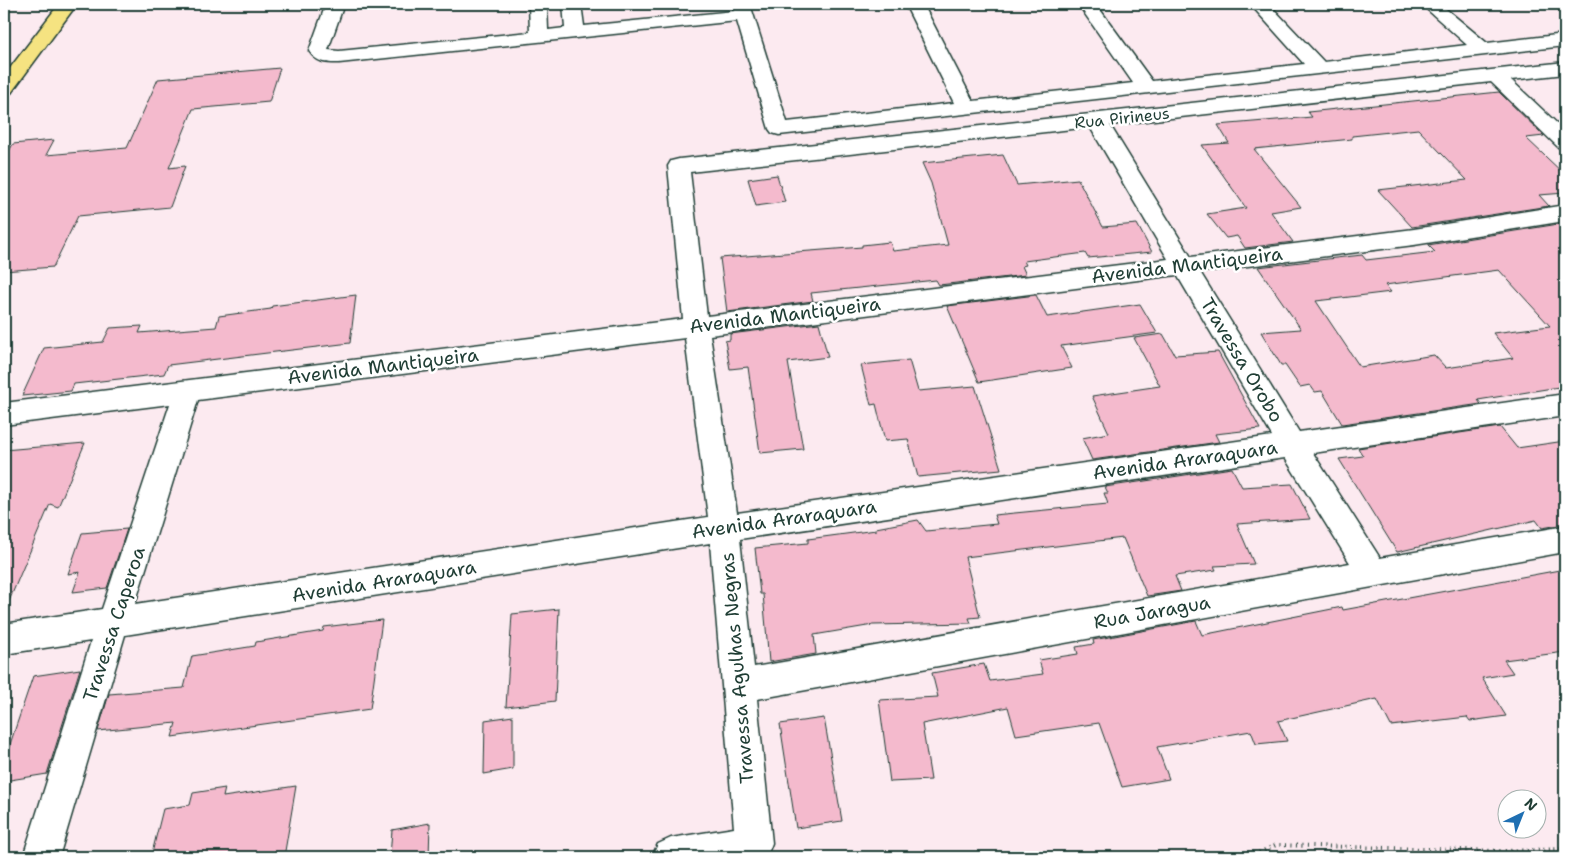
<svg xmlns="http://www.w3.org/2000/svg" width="1569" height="861" font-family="'Shantell Sans',sans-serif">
	<rect width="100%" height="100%" fill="#fceaf0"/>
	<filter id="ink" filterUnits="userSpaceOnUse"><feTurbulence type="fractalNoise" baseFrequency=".02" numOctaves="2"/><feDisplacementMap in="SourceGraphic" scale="10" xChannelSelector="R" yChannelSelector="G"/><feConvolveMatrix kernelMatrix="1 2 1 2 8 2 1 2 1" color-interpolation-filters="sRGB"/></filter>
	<g filter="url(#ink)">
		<!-- building -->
		<g fill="#f4bacd" stroke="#1f3d34" fill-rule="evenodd">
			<path d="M280 68 269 102 193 109 169 168 185 166 170 207 78 216 53 267 4 271V160L13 144 54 140 46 155 127 148 158 79Z"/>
			<path d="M1499 92 1544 136 1526 138 1565 175V193L1539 195 1549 206 1412 227 1378 190 1467 180 1418 129 1352 136V139L1254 149 1301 207 1271 212 1293 242 1245 248 1237 236 1226 238 1207 214 1246 208 1202 145 1229 143 1218 125 1312 117 1308 112Z"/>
			<path d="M1003 155 1017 185 1078 179 1103 227 1137 224 1152 252 1088 258 1085 253 1024 261 1026 265 1022 266 1026 275 939 285 936 280 811 293 813 301 727 312 720 258 862 247V245L890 242 893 251 948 245 931 183 922 163Z"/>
			<path d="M777 175 785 202 756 206 748 179Z"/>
			<path d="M1565 223V386L1478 400 1481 404 1342 424 1322 391 1315 392 1310 385 1300 387 1285 365H1281L1261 332 1301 329 1258 267 1362 255 1366 260 1435 252 1428 245ZM1499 270 1550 326 1493 333 1513 358 1446 368 1434 355 1360 367 1316 301 1391 292 1385 285Z"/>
			<path d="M356 295 350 343 168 365 164 374 74 384 71 391 22 396 44 348 103 342 110 328 142 326 139 333 216 327 219 316 271 309 272 306Z"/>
			<path d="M1036 295 1047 317 1140 304 1157 333 1061 346 1072 368 979 382 947 306Z"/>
			<path d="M819 323 828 357 788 362 803 449 760 453 748 367 730 369 725 341 730 340V334Z"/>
			<path d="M1163 334 1175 355 1218 352 1260 429 1215 434 1219 442 1092 460 1082 438 1109 433 1092 396 1160 386 1134 338Z"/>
			<path d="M909 360 918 391 975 386 1001 469 918 477 908 439 885 441 876 404 871 405 861 365Z"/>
			<path d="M1500 427 1517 448 1565 441V524L1542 528 1536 520 1397 552 1339 459 1363 456 1358 448Z"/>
			<path d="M85 443 58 507 50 504 4 613V450Z"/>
			<path d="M1232 468 1242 487 1292 484 1310 519 1237 524 1254 564 1214 566 1216 570 1175 576 1181 591 1147 596 1123 538 965 557 980 617 969 618 971 623 873 625 814 635 816 654 769 662 763 594H760L755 548 808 543V539L876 530V528L918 520 926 531 997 524 994 515 1108 504 1104 493H1108L1105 487Z"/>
			<path d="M127 529 107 588 73 592 80 572 68 574 82 533Z"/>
			<path d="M1565 569V652L1504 660 1513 673 1482 678 1506 716 1470 721 1467 717 1391 726 1377 699 1278 721 1287 741 1256 744 1251 731 1157 747 1169 779 1122 787 1099 723 1016 735 1008 707 922 724 931 780 890 782 879 700 938 697 932 673 984 664 990 681 1043 674 1039 660 1078 654 1076 647 1094 644 1093 640 1196 621 1202 635 1342 607 1343 610Z"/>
			<path d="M559 609 555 701 506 707 512 614Z"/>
			<path d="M382 620 370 709 172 737 176 723 98 731 109 694 184 688 192 656 255 646 256 642 323 631 324 627Z"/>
			<path d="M80 669 47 774 4 781V762L33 676Z"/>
			<path d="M513 716V769L484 774 485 720Z"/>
			<path d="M824 718 842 821 796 828 780 724Z"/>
			<path d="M296 786 284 857H151L163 809 190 805 193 793 225 788 223 797Z"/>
			<path d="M430 823 429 857H390L392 830Z"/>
		</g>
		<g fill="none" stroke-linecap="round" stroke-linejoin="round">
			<defs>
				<g id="minor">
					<path d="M326 4H344L328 50 339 51 530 32 529 4H547L548 30 565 28 563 4H581L584 26 734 11 732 4H750L787 122 954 103 905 4H923L973 101 1133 83 1078 4H1096L1152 81 1304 64 1250 4H1269L1324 62 1467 45 1421 4H1440L1487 43 1565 34V46L779 135 772 133 769 129 737 21 339 63C325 63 317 63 309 51Z"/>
					<path d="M1565 62V74L1511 80 1565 131V149L1558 147 1491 82 1110 125 1191 257 1414 229 1565 205V221L1414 245 1200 272 1299 432 1565 394V416L1313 453 1380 558 1565 526V552L757 699 772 843 767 856 764 857H652L658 844 671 838 734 828 710 543 125 635 59 857H23L91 641 4 654V624L102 609 170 404 4 425V403L683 319 668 166 671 161 679 159ZM1090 127 1168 259 707 316 690 172ZM1177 275 1272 436 737 513 710 335ZM685 338 708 517 135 604 198 400ZM1285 458 1350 563 754 667 740 539Z"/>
				</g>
				<path id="major" d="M59 4H77L11 93 4 95V76Z"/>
			</defs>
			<!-- minor casing -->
			<use href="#minor" stroke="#1f3d34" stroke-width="3"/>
			<!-- major casing -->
			<use href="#major" stroke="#1f3d34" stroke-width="3"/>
			<!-- path -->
			<g stroke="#1f3d34" stroke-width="4" stroke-dasharray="1 4.5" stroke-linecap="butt">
				<path d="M786 854 796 857"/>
				<path d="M1249 857 1276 845 1502 851 1565 849"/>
			</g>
			<!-- minor -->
			<use href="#minor" fill="#fff" fill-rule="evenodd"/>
			<!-- major -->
			<use href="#major" fill="#f5e381" fill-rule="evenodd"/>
		</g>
	</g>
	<g text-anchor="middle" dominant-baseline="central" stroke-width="5" stroke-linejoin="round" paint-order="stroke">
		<!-- far-street labels -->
		<g font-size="16" fill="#1f3d34" stroke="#fff">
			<text transform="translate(1122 118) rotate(-6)">Rua Pirineus</text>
		</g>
		<!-- street labels -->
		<g font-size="19" fill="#1f3d34" stroke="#fff">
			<text transform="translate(1187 265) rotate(-7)">Avenida Mantiqueira</text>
			<text transform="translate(785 315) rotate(-7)">Avenida Mantiqueira</text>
			<text transform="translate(1242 360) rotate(59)">Travessa Orobo</text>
			<text transform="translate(383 366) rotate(-7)">Avenida Mantiqueira</text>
			<text transform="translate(1185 460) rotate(-8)">Avenida Araraquara</text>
			<text transform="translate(784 519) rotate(-8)">Avenida Araraquara</text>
			<text transform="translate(384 581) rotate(-9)">Avenida Araraquara</text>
			<text transform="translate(1152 612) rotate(-10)">Rua Jaragua</text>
			<text transform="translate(114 624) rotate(-72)">Travessa Caperoa</text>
			<text transform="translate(737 668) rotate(-95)">Travessa Agulhas Negras</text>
		</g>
	</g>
	<!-- margin -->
	<rect width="1569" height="861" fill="none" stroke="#fff" stroke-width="20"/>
	<rect x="10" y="10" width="1549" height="841" fill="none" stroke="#1f3d34" stroke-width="2" filter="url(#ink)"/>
	<!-- north arrow -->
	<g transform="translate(1522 814) rotate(43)"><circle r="24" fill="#ffffff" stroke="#a5b1ae"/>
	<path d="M0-4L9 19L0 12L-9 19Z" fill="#1f6fb2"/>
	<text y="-8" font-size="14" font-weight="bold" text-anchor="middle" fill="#1f3d34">N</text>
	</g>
</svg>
